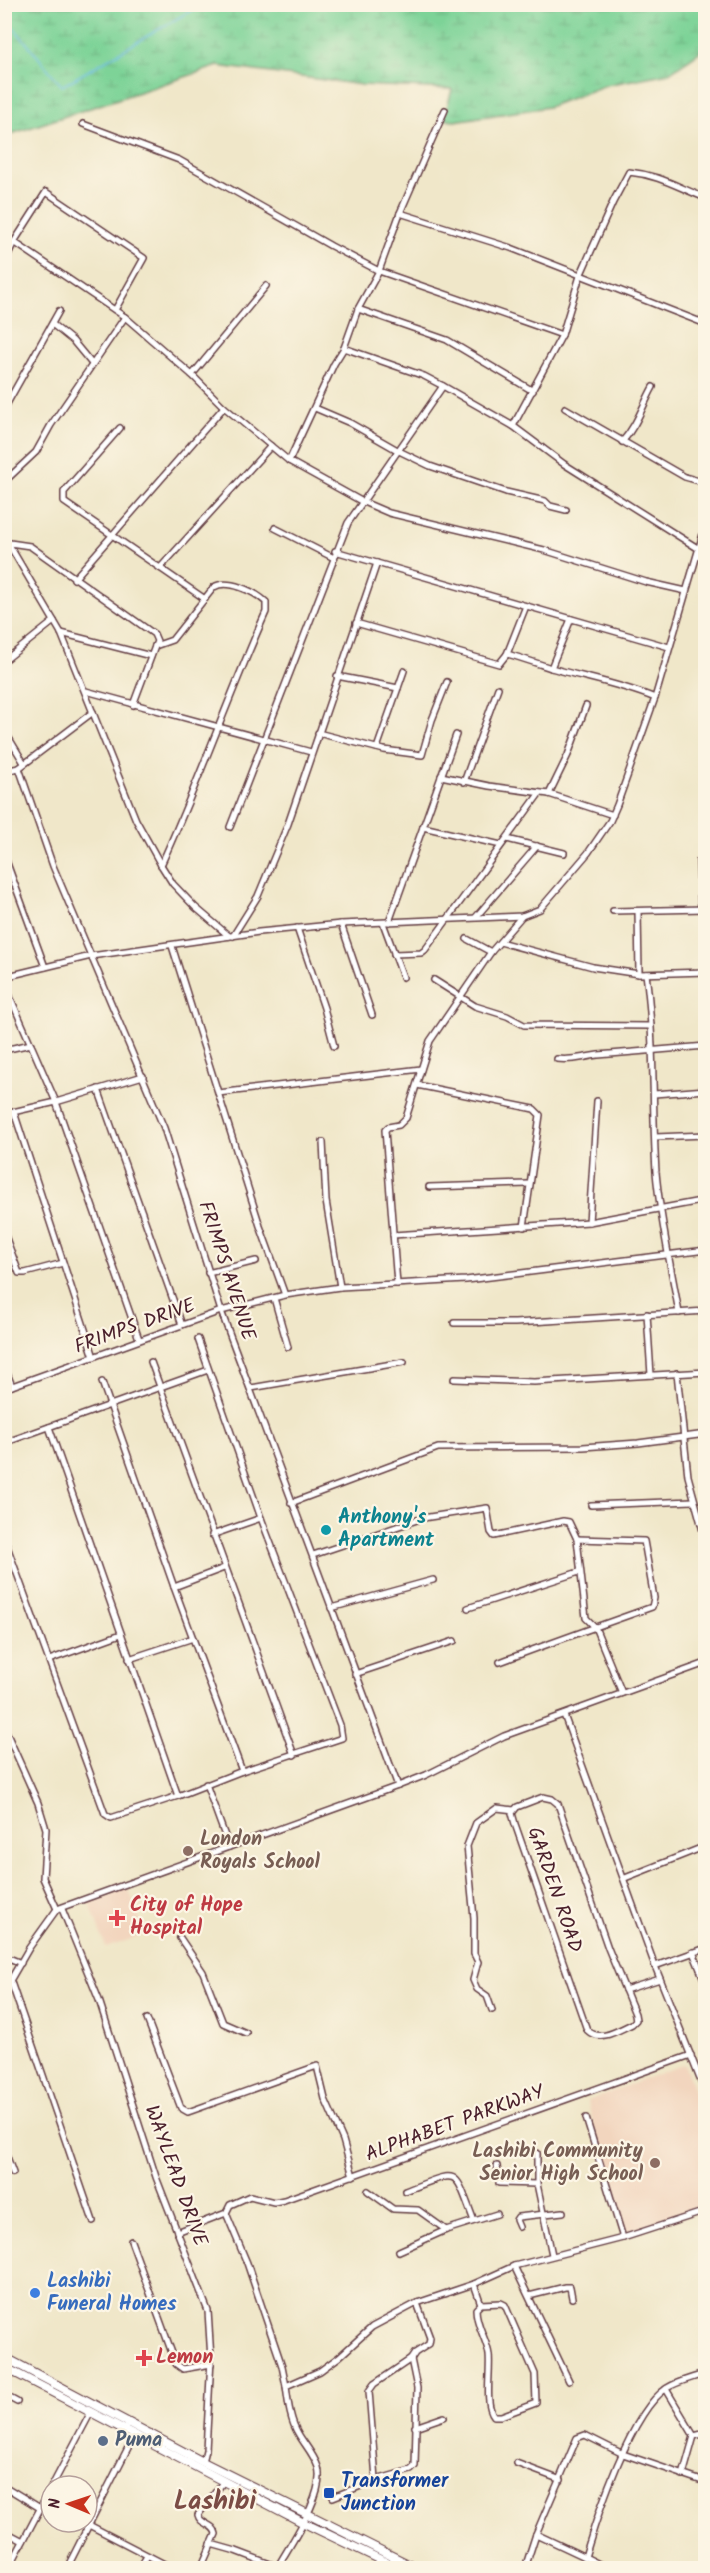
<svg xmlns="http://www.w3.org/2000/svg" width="710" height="2573" font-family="Kalam,sans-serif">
	<defs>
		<pattern id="wetland-marsh" width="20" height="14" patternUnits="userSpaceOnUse" patternTransform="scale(1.5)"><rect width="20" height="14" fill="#7dd397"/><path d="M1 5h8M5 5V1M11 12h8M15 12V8" fill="none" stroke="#6eb582"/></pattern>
	</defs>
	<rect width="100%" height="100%" fill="#fcf5e5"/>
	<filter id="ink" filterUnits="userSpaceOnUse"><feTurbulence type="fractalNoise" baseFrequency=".0167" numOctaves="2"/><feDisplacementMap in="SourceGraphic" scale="12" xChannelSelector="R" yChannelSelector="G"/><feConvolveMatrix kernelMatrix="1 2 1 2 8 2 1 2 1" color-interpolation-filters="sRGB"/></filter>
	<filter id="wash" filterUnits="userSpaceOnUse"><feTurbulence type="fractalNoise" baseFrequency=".008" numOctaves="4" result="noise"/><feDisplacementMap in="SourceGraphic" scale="24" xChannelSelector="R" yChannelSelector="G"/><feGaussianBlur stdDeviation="1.35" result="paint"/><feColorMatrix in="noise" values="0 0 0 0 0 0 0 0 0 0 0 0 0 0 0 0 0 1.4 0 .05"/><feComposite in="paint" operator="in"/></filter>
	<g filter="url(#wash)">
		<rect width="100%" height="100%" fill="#f0e7c9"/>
		<!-- built -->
		<g fill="#f2d5be">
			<path d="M128 1887 145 1934 106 1948 89 1902Z"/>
			<path d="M684 2064 705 2118V2208L624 2233 587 2101Z"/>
		</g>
		<!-- wetland -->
		<path fill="url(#wetland-marsh)" stroke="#647961" stroke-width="1.5" d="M4 5H705V48L669 73 606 85 548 107 454 121 444 119 452 89 362 85 218 66 11 134H5Z"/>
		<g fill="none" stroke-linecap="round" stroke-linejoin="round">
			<!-- stream -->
			<path stroke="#6cbce7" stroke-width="1.5" d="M4 24 15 29 62 86 202 4"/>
		</g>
	</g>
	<g filter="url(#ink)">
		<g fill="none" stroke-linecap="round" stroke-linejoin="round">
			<defs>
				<g id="street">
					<path d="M83 124 179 160 331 246 379 271 562 335"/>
					<path d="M400 213 511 248 706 324"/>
					<path d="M14 242 125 317 192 375 224 407 289 461 361 501 389 513 544 550 646 582 686 591"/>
					<path d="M4 263 14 242 46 192 144 258 115 310"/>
					<path d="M358 309 447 340 533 391"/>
					<path d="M52 324 73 341 92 364"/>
					<path d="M344 348 424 376 443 386 513 426 564 464 699 549"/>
					<path d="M192 375 266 286"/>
					<path d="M315 408 350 423 399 451 430 466 506 492 545 501 550 506 566 510"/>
					<path d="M565 408 685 477 706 483"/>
					<path d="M4 409 59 311"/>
					<path d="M513 426 562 335 580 276 613 202 629 172C660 175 677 187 706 198"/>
					<path d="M120 428 64 492V502L205 599"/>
					<path d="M622 442C637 425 642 407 653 387"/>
					<path d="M289 461 334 364 344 348 358 309 379 271 400 213 445 110"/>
					<path d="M4 482 36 452 51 425 125 317"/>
					<path d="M275 528 332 557"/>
					<path d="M4 536 61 633 136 820 161 865 173 884 195 907 229 936"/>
					<path d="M10 543 30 546 154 634 157 641 133 705"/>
					<path d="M335 551 669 647"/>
					<path d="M160 568 271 446"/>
					<path d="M74 579 224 407"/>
					<path d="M356 623 499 664 507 654C522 658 536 663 551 668 586 678 621 684 655 698"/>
					<path d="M61 633 151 656"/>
					<path d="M155 646 172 640 214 587C228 579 254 591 266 602V612C229 695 199 782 161 865"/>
					<path d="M507 654 526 606"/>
					<path d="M4 661 54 621"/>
					<path d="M551 668 571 619"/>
					<path d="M337 676 398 688"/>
					<path d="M86 691 311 752"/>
					<path d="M4 730 24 763"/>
					<path d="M318 733 384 750 422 755 432 720 447 682"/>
					<path d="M377 748 404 671"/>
					<path d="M19 768 53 866 164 1128 221 1311 398 1786"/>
					<path d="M4 771 19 768 93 712"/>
					<path d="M441 776 489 786 549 794 613 815"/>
					<path d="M464 782 498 688"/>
					<path d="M549 794 568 755 586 706"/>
					<path d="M230 827 348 523 443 386"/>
					<path d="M423 827 501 845"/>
					<path d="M507 839 564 853"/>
					<path d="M4 855 45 967"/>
					<path d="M701 909 699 861 702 856"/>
					<path d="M613 911 706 909"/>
					<path d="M638 911 639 974"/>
					<path d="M476 917 537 846"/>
					<path d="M389 922 456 735"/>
					<path d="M383 923 403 977"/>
					<path d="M341 924 372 1015"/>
					<path d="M297 928 324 1008 334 1046"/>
					<path d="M233 936 258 896 288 824 377 563"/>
					<path d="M467 939 491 952"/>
					<path d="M500 942 593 967 639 974 706 972"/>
					<path d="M172 946 260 1226 285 1295"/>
					<path d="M394 954 421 953 425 950 539 794"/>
					<path d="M646 974C655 1040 652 1106 656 1172 660 1219 671 1266 679 1313"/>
					<path d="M4 977 91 956 259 932 341 924 522 916 540 909 588 853 610 821 617 805 655 698 706 524"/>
					<path d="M434 980 475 1006 507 1016 524 1025 651 1026"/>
					<path d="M4 983 56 1102 139 1339"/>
					<path d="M4 1050 31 1044"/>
					<path d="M557 1059C574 1061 582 1057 598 1055L706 1046"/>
					<path d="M417 1085 534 1109 540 1115 524 1227"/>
					<path d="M98 1089 182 1325"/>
					<path d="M218 1093 421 1069"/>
					<path d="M654 1094 706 1090"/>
					<path d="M14 1112 94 1357"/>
					<path d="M4 1114 56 1102 143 1076"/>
					<path d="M655 1137 706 1135"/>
					<path d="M323 1142 326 1201 340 1287"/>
					<path d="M429 1187 529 1184"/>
					<path d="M589 1222 597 1101"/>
					<path d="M4 1233 19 1273H25L63 1263"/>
					<path d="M393 1235 589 1222 706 1200"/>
					<path d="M208 1273 256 1261"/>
					<path d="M397 1284 385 1130 388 1127 399 1125 406 1118 430 1041 491 952 522 916"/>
					<path d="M274 1298 288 1347"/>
					<path d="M647 1314 651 1375"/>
					<path d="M454 1323H515L706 1311"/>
					<path d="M151 1362 294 1755"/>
					<path d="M4 1366 12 1386 4 1389"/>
					<path d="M677 1373 688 1476 706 1542"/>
					<path d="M454 1379 534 1382 706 1372"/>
					<path d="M102 1382 174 1587 242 1771"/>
					<path d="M12 1386 221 1311 285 1295 340 1287 466 1280 706 1250"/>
					<path d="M251 1388 404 1362"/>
					<path d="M49 1427 178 1796"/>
					<path d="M4 1443 208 1370"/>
					<path d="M291 1503 438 1448 583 1447 638 1443 706 1434"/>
					<path d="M591 1505 693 1501"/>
					<path d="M212 1535 261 1518"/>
					<path d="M4 1538 105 1814 111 1818 178 1796 242 1771 342 1738 340 1725 261 1518 198 1339"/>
					<path d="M313 1555 423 1518 487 1508 491 1532 494 1536 563 1521 569 1522 577 1539"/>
					<path d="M174 1587 224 1568"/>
					<path d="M331 1608 433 1580"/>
					<path d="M468 1608 579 1572"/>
					<path d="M129 1659 193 1638"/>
					<path d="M49 1660 121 1634"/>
					<path d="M500 1662C550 1643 601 1625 652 1607L654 1598 644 1541 577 1539 586 1618 595 1627 622 1693"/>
					<path d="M355 1674 454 1641"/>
					<path d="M564 1715 655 1966 706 2094"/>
					<path d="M4 1727 38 1803 46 1829 43 1878 57 1909"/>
					<path d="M206 1784 229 1847"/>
					<path d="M543 1797 552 1799 558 1804 608 1948 635 2014 636 2020 632 2024C618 2030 600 2043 587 2030L515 1824 512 1813 517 1807Z"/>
					<path d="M625 1878 706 1846"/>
					<path d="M62 1909 99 2000 156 2177 208 2311 211 2359 206 2450 203 2462"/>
					<path d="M180 1938 203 1972 223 2023 246 2033"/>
					<path d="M693 1952 706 1984"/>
					<path d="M4 1956 21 1963"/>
					<path d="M655 1966 706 1948"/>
					<path d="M11 1982 93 2221"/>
					<path d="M625 1990 660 1979"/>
					<path d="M4 1991 29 1948 57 1909 398 1786 426 1775 504 1736 706 1663"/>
					<path d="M492 2010 487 1996 477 1989 473 1980 478 1962 474 1954V1918L467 1846 476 1823 497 1808 514 1810"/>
					<path d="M147 2019 181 2108 188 2112 317 2066 325 2099 343 2140 353 2176"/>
					<path d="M586 2118 623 2238"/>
					<path d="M4 2149 13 2173"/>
					<path d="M537 2153V2184L552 2255"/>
					<path d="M497 2166 499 2183 537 2184"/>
					<path d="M368 2191 393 2209 418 2210 446 2230"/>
					<path d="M405 2191C461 2170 453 2166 474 2221"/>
					<path d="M226 2213 230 2205 250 2196 274 2202 284 2200 691 2055"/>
					<path d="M519 2227 516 2220 518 2217 563 2212"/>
					<path d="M177 2232 226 2213 247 2263 282 2366 286 2386 320 2371 339 2357 372 2327 417 2303 474 2284 514 2266 623 2238 706 2211"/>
					<path d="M131 2241 176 2364 183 2369 211 2364"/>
					<path d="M399 2251 446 2230 497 2214"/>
					<path d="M514 2266 569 2381"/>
					<path d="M474 2284 481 2304 476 2309C476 2326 487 2339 489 2355 491 2371 484 2404 494 2416H501L536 2403 535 2374 505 2305 501 2303 481 2304"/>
					<path d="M529 2296 565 2287H570L572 2298"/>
					<path d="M666 2389 694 2436"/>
					<path d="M4 2395 17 2402"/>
					<path d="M415 2427 444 2417"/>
					<path d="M516 2463 561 2480"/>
					<path d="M683 2475 694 2436 706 2433"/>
					<path d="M376 2480 369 2391 374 2384 411 2359"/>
					<path d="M4 2486 40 2508"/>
					<path d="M52 2486 91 2412"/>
					<path d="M333 2497 376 2480 411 2470 415 2466 417 2388 411 2359 415 2353 429 2344 430 2338 417 2303"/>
					<path d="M89 2525 172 2568"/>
					<path d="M4 2531 23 2541"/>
					<path d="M536 2534 577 2438 585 2435 623 2454 705 2482"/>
					<path d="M211 2544 236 2551 278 2567"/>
					<path d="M585 2557 607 2568"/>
					<path d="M9 2568 51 2488"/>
					<path d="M67 2568 135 2434"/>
					<path d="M140 2568 147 2556"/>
					<path d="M201 2568 216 2534C214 2523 200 2525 198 2515L224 2481"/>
					<path d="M277 2568C290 2544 326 2494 318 2467 314 2455 305 2445 299 2435 290 2421 288 2402 286 2386"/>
					<path d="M525 2568 536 2534 585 2557C597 2516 631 2411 667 2388 678 2381 693 2378 706 2373"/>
				</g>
				<g id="primary">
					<path d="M4 2357 203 2462 416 2568"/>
					<path d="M4 2367 302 2522 398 2568"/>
				</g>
			</defs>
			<!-- street casing -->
			<use href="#street" stroke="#633d43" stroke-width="8"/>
			<!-- primary casing -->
			<use href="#primary" stroke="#633d43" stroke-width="10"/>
			<!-- street -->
			<use href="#street" stroke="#fff" stroke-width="5"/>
			<!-- primary -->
			<use href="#primary" stroke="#fff" stroke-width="8"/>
		</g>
	</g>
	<!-- markers -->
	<circle fill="#0f9aa8" stroke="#fcf5e5" stroke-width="2" cx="326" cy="1530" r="6"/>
	<g fill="#8d6e63" stroke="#fcf5e5" stroke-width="2">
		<circle cx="188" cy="1851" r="6"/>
		<circle cx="655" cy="2163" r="6"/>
	</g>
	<g fill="#e0444e" stroke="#fcf5e5" stroke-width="2">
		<path d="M114 1909h6v6h6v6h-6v6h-6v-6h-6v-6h6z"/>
		<path d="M141 2349h6v6h6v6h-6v6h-6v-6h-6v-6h6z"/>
	</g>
	<circle fill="#3f7fe0" stroke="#fcf5e5" stroke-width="2" cx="35" cy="2293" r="6"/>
	<circle fill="#5c6f8a" stroke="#fcf5e5" stroke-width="2" cx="103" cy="2441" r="6"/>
	<rect fill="#1a4fb4" stroke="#fcf5e5" stroke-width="2" x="323" y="2487" width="12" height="12" rx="3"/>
	<g text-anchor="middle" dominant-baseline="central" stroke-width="4.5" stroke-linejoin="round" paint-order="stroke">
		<!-- street labels -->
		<g font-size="20" fill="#4a1f2b" stroke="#fcf5e5">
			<text transform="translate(226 1271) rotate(72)">FRIMPS AVENUE</text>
			<text transform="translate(135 1327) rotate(-20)">FRIMPS DRIVE</text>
			<text transform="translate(554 1890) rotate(71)">GARDEN ROAD</text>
			<text transform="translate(455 2124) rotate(-20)">ALPHABET PARKWAY</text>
			<text transform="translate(175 2176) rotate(70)">WAYLEAD DRIVE</text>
		</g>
		<!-- culture labels -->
		<g font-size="20" font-weight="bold" fill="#0d838f" stroke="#fcf5e5" text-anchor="start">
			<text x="338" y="1518">Anthony's<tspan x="338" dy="23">Apartment</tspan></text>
		</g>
		<!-- education labels -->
		<g font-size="20" font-weight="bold" fill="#785e54" stroke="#fcf5e5" text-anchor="start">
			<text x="200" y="1840">London<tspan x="200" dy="23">Royals School</tspan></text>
			<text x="643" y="2152" text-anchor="end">Lashibi Community<tspan x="643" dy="23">Senior High School</tspan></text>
		</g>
		<!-- health labels -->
		<g font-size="20" font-weight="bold" fill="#be3a42" stroke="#fcf5e5" text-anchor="start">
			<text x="130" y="1906">City of Hope<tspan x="130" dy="23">Hospital</tspan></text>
			<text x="156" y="2358">Lemon</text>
		</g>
		<!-- shop labels -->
		<g font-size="20" font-weight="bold" fill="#366cbe" stroke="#fcf5e5" text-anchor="start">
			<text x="47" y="2282">Lashibi<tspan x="47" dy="23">Funeral Homes</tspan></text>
		</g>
		<!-- service labels -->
		<g font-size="20" font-weight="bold" fill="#4e5e75" stroke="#fcf5e5" text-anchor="start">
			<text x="115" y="2441">Puma</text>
		</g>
		<!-- transit labels -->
		<g font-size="20" font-weight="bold" fill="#164399" stroke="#fcf5e5" text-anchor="start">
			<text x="341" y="2482">Transformer<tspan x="341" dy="23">Junction</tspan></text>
		</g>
		<!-- district labels -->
		<g font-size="26" font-weight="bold" fill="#7b4c45" stroke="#fcf5e5">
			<text x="215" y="2502">Lashibi</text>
		</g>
	</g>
	<!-- margin -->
	<rect width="710" height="2573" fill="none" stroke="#fcf5e5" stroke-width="24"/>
	<!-- north arrow -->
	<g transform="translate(69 2504) rotate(272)"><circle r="28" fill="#fcf5e5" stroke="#b59f9b" stroke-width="1.5"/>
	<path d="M0-4.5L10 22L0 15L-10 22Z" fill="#c8321e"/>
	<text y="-9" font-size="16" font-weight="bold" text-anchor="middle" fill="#4a1f2b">N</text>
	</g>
</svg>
